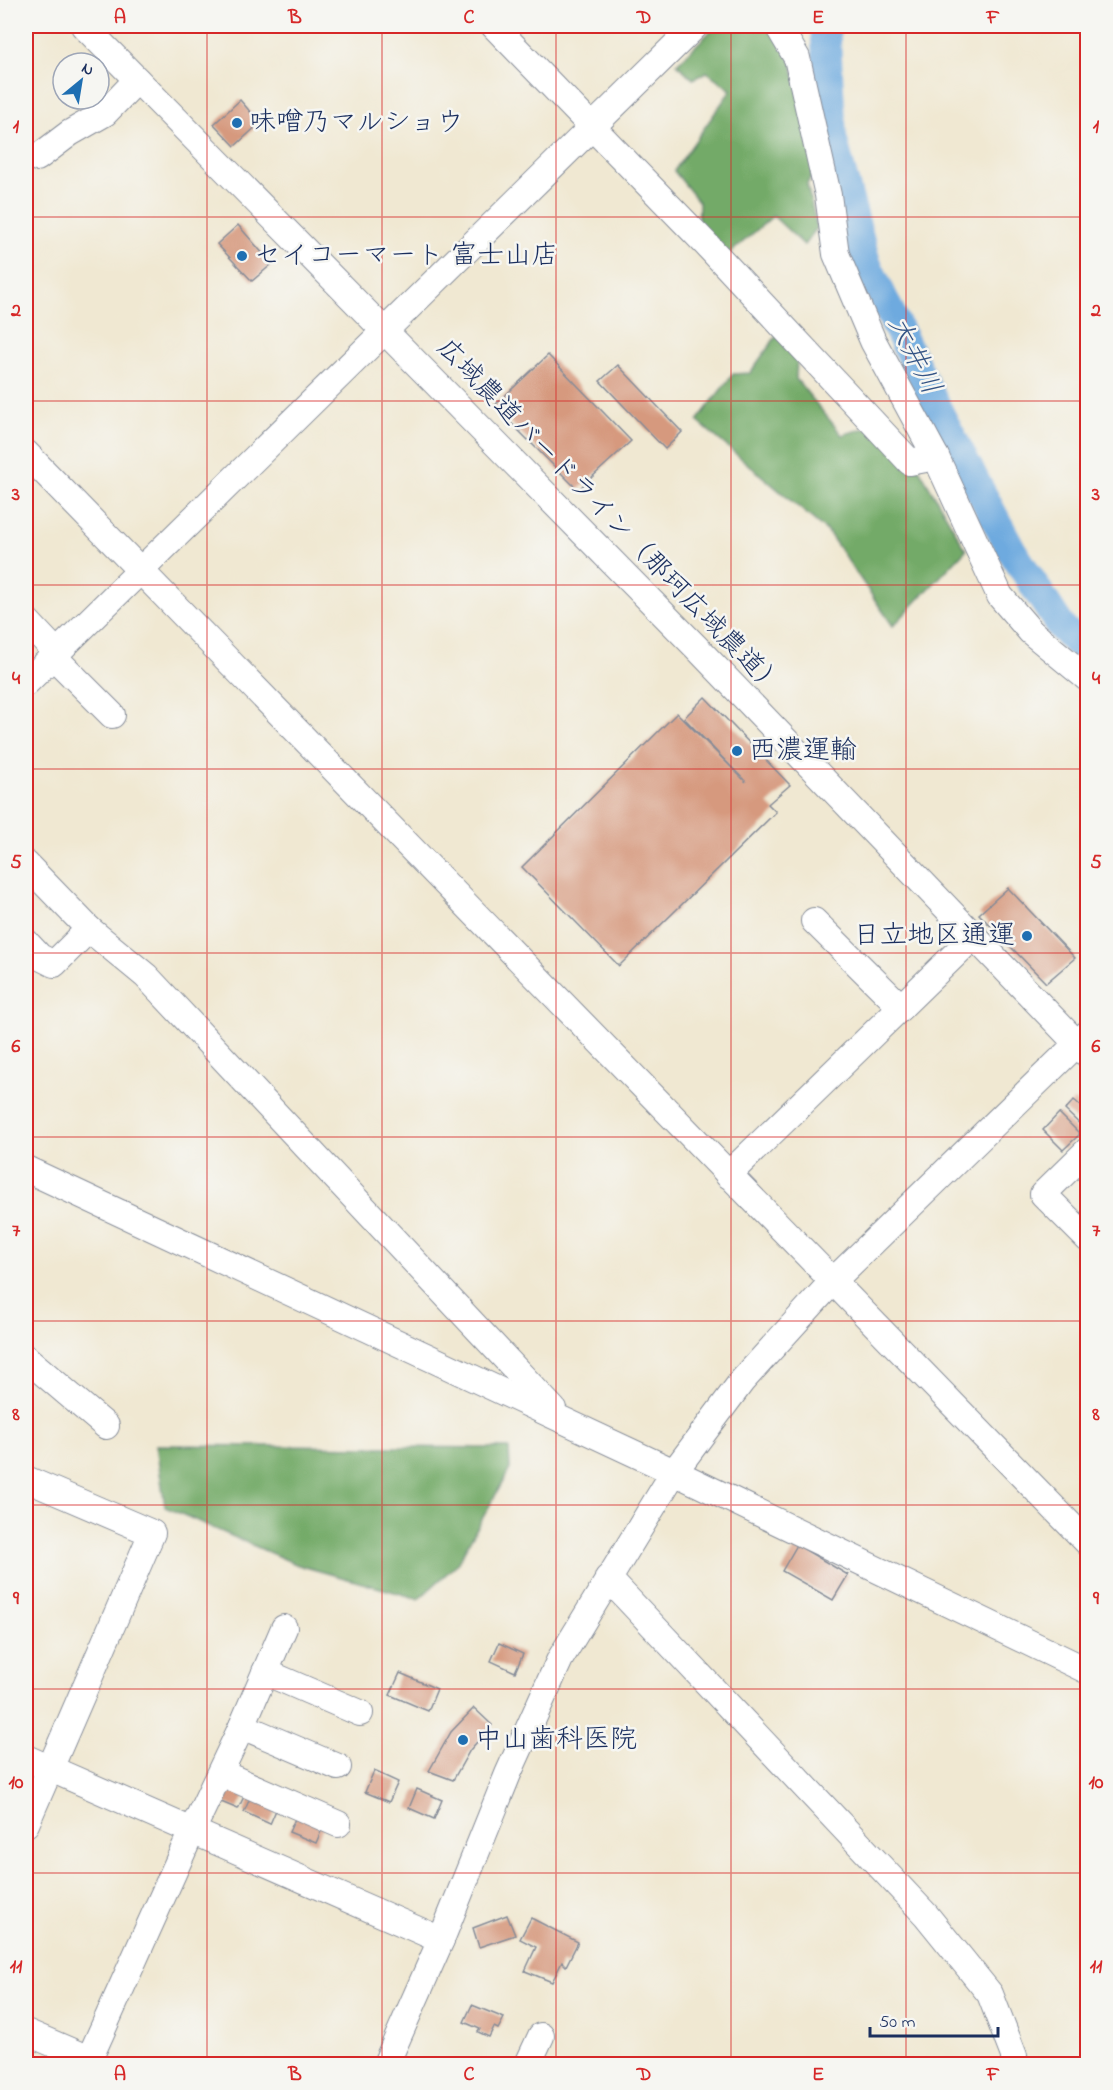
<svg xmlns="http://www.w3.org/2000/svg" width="1113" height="2090" font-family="'Indie Flower','Klee One',sans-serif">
	<rect width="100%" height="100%" fill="#f6f6f2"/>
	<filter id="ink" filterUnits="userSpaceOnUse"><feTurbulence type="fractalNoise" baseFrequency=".0167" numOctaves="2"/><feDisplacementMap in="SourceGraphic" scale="12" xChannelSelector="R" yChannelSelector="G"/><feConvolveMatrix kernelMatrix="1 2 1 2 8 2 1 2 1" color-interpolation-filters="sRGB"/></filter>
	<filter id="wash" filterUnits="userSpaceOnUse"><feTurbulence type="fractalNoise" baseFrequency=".008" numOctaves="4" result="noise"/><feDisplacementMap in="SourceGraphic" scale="24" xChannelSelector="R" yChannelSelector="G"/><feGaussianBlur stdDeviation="1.35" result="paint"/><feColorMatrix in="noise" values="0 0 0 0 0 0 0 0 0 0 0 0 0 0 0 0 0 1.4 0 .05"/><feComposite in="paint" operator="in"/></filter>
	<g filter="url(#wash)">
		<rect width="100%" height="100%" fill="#f0e8d2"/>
		<!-- forest -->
		<g fill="#73aa68" stroke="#476c63" stroke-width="1.5">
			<path d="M716 26H771L791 59 815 171 807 184 817 228 804 245 773 216 728 255 698 228 699 202 674 171 731 90 707 72 693 79 677 64Z"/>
			<path d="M777 335 797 358 796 379 842 435 865 428 905 444 966 550 893 626 828 532 697 421 733 374 750 373Z"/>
			<path d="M156 1445 509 1448 510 1469 457 1564 419 1599 298 1565 165 1507Z"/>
		</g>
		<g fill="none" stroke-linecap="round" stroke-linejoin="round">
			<!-- river -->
			<path stroke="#6eaadf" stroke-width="30" d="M825 26 832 138 866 263 941 417 1012 551 1061 627 1088 653"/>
		</g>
		<g id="blocks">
			<!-- building -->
			<g fill="#d6997e">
				<path d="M240 100 260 123 235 146 214 124Z"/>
				<path d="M238 225 272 264 252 281 217 244Z"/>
				<path d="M548 355 631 441 578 490 494 406Z"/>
				<path d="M618 365 682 432 665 449 600 381Z"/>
				<path d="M705 697 790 785 768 804 776 812 619 966 522 867 677 713 746 782 684 718Z"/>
				<path d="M1008 888 1075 958 1046 983 979 914Z"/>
				<path d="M1074 1100 1088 1112V1132L1065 1110Z"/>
				<path d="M1059 1113 1080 1134 1063 1150 1043 1130Z"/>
				<path d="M797 1545 848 1575 833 1600 782 1571Z"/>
				<path d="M499 1643 523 1654 515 1672 491 1661Z"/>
				<path d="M400 1673 437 1689 428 1711 390 1695Z"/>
				<path d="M474 1708 492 1725 470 1750 453 1780 429 1771 451 1732Z"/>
				<path d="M374 1771 398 1782 389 1802 365 1792Z"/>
				<path d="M224 1777 248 1788 238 1809 214 1799Z"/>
				<path d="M417 1789 442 1800 434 1819 409 1808Z"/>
				<path d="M253 1791 279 1803 270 1824 244 1812Z"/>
				<path d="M299 1810 325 1822 316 1843 289 1832Z"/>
				<path d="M507 1915 515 1935 479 1947 473 1928Z"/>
				<path d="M531 1918 578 1942 566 1966 562 1962 552 1982 525 1971 536 1947 520 1939Z"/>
				<path d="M472 2005 504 2018 498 2029 494 2027 489 2037 478 2032 480 2029 464 2022Z"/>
			</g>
		</g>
	</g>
	<g filter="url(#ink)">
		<use href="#blocks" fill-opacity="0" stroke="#868c98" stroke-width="1.5"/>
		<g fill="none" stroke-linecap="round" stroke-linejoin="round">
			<defs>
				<g id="minor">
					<path d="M84 26 695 646 1088 1055"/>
					<path d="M494 26 705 243 910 462 936 457"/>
					<path d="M778 26 797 58 828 195 836 254 873 341 936 457 1000 596 1031 632 1088 679"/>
					<path d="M37 158 70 133 105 113 137 80"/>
					<path d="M26 453 1088 1543"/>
					<path d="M26 620 56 652 61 664 112 715"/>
					<path d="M26 683 695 26"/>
					<path d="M26 864 89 929 146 976 553 1409"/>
					<path d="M814 921 901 1007"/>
					<path d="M26 942 40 957 54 964 89 929"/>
					<path d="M1088 1150 1043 1194 1088 1239"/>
					<path d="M26 1169 674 1472 1088 1671"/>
					<path d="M728 1175 973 937"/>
					<path d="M26 1358 106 1426"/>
					<path d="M26 1479 152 1533 26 1824"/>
					<path d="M608 1578 926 1915 990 1994 1014 2056V2064"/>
					<path d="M265 1672 360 1713"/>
					<path d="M242 1726 338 1767"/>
					<path d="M26 1758 441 1940"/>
					<path d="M221 1773 338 1824"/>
					<path d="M26 2032 89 2059"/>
					<path d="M87 2064 192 1831 242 1726 284 1628"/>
					<path d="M386 2064 441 1940 508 1774 560 1659 674 1472 742 1381 832 1282 1088 1033"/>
					<path d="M528 2064 541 2036"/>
				</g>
			</defs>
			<!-- minor casing -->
			<use href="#minor" stroke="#868c98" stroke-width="28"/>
			<!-- minor -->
			<use href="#minor" stroke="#fff" stroke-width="26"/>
		</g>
	</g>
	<!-- grid -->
	<path fill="none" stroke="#d62828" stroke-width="1.5" stroke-opacity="0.55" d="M207 26V2064M382 26V2064M556 26V2064M731 26V2064M906 26V2064M26 217H1088M26 401H1088M26 585H1088M26 769H1088M26 953H1088M26 1137H1088M26 1321H1088M26 1505H1088M26 1689H1088M26 1873H1088"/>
	<!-- markers -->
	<g fill="#1f6fb2" stroke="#f6f6f2" stroke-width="2">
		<circle cx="237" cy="123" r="6"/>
		<circle cx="242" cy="256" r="6"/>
		<circle cx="737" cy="751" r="6"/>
		<circle cx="1027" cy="936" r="6"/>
		<circle cx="463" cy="1740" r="6"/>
	</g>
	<g text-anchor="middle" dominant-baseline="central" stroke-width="5" stroke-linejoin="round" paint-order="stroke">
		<!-- poi labels -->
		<g font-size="27" fill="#1b2f5e" stroke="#f6f6f2" text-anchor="start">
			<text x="249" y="123">味噌乃マルショウ</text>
			<text x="254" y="256">セイコーマート 富士山店</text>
			<text x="749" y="751">西濃運輸</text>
			<text x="1015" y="936" text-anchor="end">日立地区通運</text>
			<text x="475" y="1740">中山歯科医院</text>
		</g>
		<!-- street labels -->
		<g font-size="27" fill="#1b2f5e" stroke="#f6f6f2">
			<text transform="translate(609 518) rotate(46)">広域農道バードライン（那珂広域農道）</text>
		</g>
		<!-- water labels -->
		<g font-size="28" font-style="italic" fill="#345485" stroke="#f6f6f2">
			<text transform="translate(913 356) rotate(63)">大井川</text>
		</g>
	</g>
	<!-- margin -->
	<rect width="1113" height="2090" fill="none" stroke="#f6f6f2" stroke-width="66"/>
	<!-- north arrow -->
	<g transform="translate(81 81) rotate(30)"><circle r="28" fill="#f6f6f2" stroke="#9ea6b7" stroke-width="1.5"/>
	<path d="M0-4.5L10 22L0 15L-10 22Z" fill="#1f6fb2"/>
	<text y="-9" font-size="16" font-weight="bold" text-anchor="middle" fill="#1b2f5e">N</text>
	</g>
	<!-- scale -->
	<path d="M870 2027v9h128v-9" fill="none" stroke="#1b2f5e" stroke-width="3"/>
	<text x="879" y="2027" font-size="18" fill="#1b2f5e" stroke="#f6f6f2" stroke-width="4.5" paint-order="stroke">50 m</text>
	<rect x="33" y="33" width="1047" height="2024" fill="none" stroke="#d62828" stroke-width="2"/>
	<g font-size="20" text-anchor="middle" font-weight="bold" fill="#d62828">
		<text x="120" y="23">A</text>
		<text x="295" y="23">B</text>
		<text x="469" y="23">C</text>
		<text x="644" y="23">D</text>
		<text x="818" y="23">E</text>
		<text x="993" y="23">F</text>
		<text x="16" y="132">1</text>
		<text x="1096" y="132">1</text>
		<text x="16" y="316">2</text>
		<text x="1096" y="316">2</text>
		<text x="16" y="500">3</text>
		<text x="1096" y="500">3</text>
		<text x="16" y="684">4</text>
		<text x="1096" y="684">4</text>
		<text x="16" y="868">5</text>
		<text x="1096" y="868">5</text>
		<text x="16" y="1052">6</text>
		<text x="1096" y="1052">6</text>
		<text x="16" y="1236">7</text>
		<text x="1096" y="1236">7</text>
		<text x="16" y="1420">8</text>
		<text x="1096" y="1420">8</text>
		<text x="16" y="1604">9</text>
		<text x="1096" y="1604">9</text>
		<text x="16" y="1788">10</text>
		<text x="1096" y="1788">10</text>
		<text x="16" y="1972">11</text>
		<text x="1096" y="1972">11</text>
		<text x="120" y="2080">A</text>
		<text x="295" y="2080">B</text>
		<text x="469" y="2080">C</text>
		<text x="644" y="2080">D</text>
		<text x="818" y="2080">E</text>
		<text x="993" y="2080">F</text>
	</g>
</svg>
